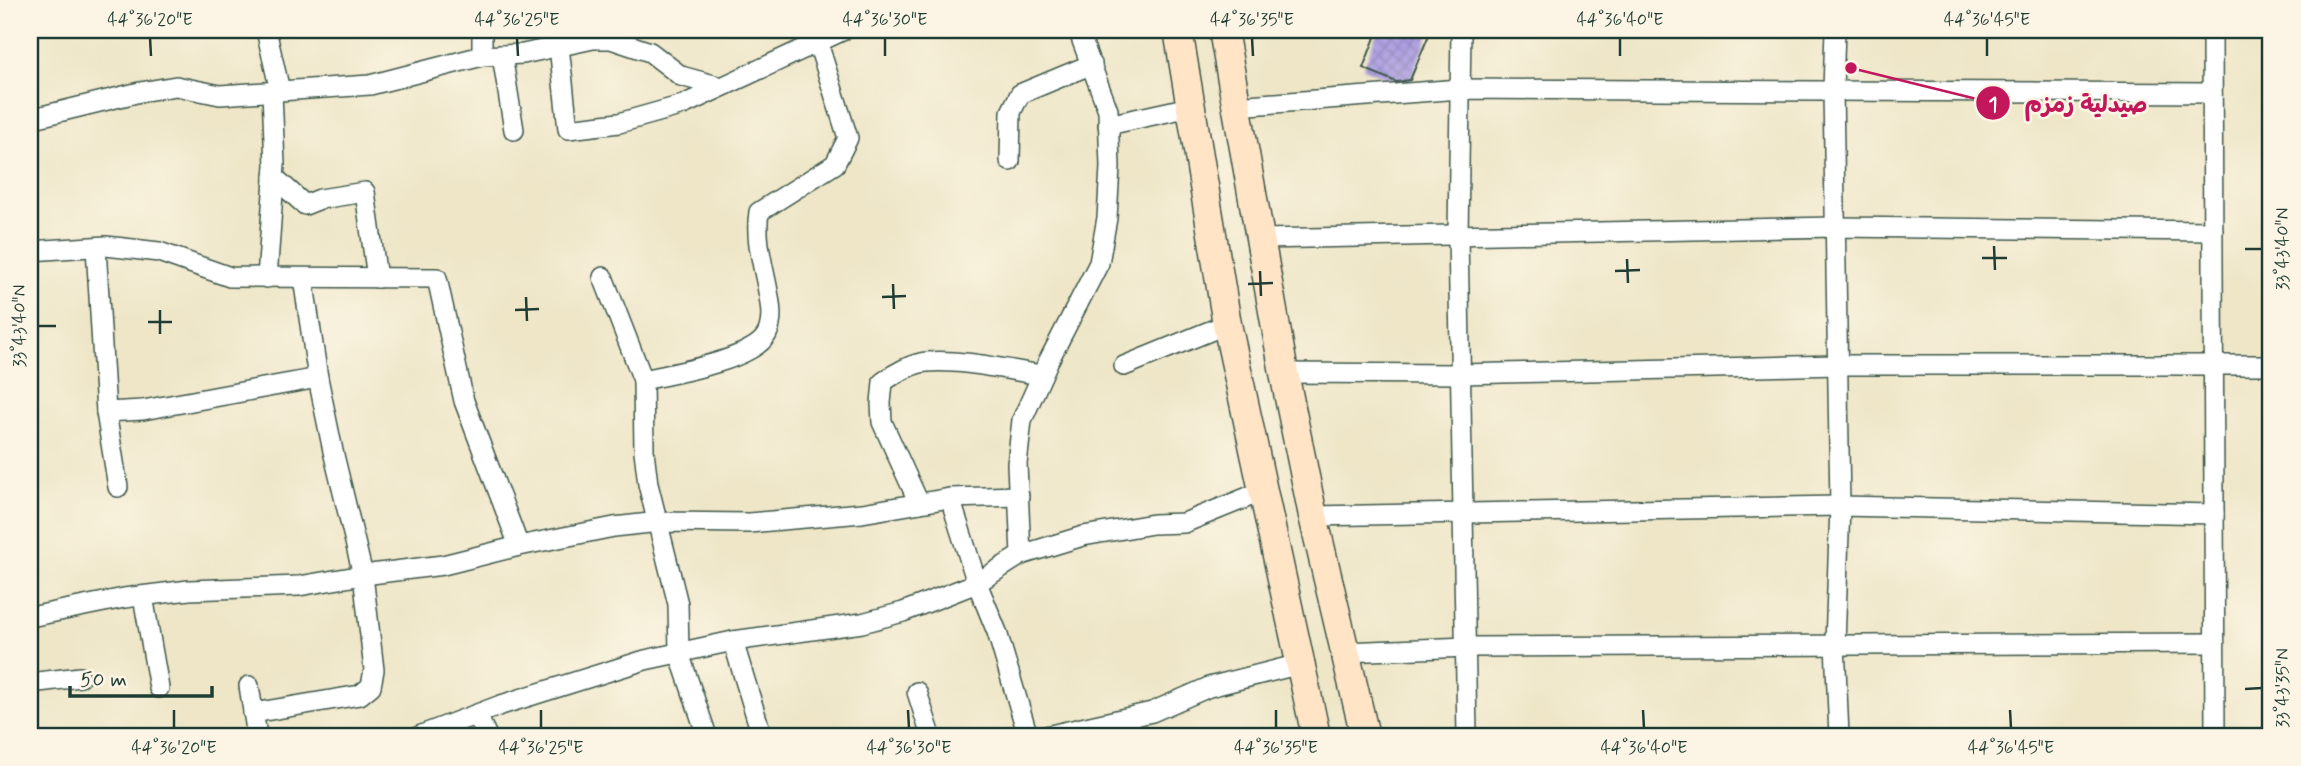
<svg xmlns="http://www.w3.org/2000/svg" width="2301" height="766" font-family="Mynerve,'Playpen Sans Arabic',sans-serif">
	<defs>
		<pattern id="building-cross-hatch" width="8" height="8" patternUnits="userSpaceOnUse" patternTransform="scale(1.75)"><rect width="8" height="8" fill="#a798e2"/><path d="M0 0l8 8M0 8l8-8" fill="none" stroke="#877db8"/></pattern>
	</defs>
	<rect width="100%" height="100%" fill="#fcf5e5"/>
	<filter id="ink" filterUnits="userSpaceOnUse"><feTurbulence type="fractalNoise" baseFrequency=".0143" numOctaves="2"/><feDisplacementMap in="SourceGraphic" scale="14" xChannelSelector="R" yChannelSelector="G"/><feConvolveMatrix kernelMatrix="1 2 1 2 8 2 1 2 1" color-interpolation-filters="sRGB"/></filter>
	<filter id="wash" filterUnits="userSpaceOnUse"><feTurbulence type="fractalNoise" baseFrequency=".00686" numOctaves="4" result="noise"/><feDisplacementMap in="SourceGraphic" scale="28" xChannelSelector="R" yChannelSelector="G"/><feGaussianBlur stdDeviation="1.57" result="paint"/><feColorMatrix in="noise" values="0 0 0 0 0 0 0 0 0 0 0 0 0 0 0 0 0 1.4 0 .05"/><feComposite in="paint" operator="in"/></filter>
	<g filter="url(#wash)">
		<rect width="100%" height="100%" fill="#eee6c7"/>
		<g id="blocks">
			<!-- building -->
			<path fill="url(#building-cross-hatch)" d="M1378 30H1431L1410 80 1396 82 1363 68Z"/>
		</g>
	</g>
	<g filter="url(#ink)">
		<use href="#blocks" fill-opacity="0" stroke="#3e564a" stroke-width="2"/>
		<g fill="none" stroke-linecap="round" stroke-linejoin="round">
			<defs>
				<g id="street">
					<path d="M266 30 280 91"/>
					<path d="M482 30V56"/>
					<path d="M1461 30 1458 235 1467 736"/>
					<path d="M1835 30 1833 90 1840 506 1835 644 1839 736"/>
					<path d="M2212 30 2215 736"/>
					<path d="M559 46 568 129 619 123 683 105 844 30"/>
					<path d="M502 55 514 130"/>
					<path d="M1235 106 1460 89 2212 93"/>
					<path d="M30 119 140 92 176 86 220 95 370 85 482 56 523 54 593 39H611L650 52 681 76 721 87"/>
					<path d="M1108 125 1190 107"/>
					<path d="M1010 161 1011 112 1020 94 1092 64"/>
					<path d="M274 177 305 205 320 199 365 192 377 278"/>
					<path d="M1259 239 1836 227 2213 231"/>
					<path d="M96 247 106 412 143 410 318 378 303 278"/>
					<path d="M30 251 106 246 159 252 230 277 437 278 464 401 519 546"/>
					<path d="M603 277 643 380"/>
					<path d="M267 278 275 165 272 92"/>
					<path d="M1124 366 1227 324"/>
					<path d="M1284 373 1461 374 1838 365H2271"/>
					<path d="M106 412 118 487"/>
					<path d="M919 503 882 422 881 403 883 382C895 373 913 363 927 362 961 359 1008 370 1042 375"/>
					<path d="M1313 516 1840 506 2214 514"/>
					<path d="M1021 555 1083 536 1153 524 1184 523 1263 491"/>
					<path d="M143 596 159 688"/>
					<path d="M30 617 124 598 189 590 299 586 363 575 443 565 519 546 614 527 659 522 749 523 862 513 950 498 1019 496"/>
					<path d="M733 641 762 736"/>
					<path d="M1345 652 1467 647 2214 643"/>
					<path d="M30 683 80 677"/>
					<path d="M249 686 257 736"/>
					<path d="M917 692 931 736"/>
					<path d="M253 713 360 695 371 686 374 670 363 575 333 451 318 378"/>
					<path d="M477 715 487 736"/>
					<path d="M419 736 501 705 645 660 733 641 862 623 903 612 977 583 950 498"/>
					<path d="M707 736 679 653 678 604 648 484 644 451 643 380C671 374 754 360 767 334 774 319 770 302 767 286 762 261 755 237 759 212L835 164 848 138 818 43"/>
					<path d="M1028 736 997 632 977 583 1021 555 1017 464 1022 420 1048 362 1099 263 1107 218 1110 167 1108 110 1078 30"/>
					<path d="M1046 736 1152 712 1209 687 1300 664"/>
				</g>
				<g id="secondary">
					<path d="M1178 30 1227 324 1316 736"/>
					<path d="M1223 30 1284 373 1313 516 1365 736"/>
				</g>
			</defs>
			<!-- street casing -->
			<use href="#street" stroke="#3e564a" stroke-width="22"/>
			<!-- secondary casing -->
			<use href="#secondary" stroke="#3e564a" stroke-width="31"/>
			<!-- street -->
			<use href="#street" stroke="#fff" stroke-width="19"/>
			<!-- secondary -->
			<use href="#secondary" stroke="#ffe4c6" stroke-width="28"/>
		</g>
	</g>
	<!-- ticks -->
	<path fill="none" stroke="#1f3d34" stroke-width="2.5" d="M150 38 151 56M517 38 518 56M885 38V56M1252 38 1253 56M1620 38V56M1987 38V56M1994 246 1995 270M2245 249H2262M1982 258H2007M1627 259 1628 283M1260 271 1261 296M1615 271 1640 270M893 284 894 309M1248 284 1273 283M526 297 527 321M882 297 906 296M160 310V334M515 310 539 309M148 322H172M38 326H56M2245 689 2262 688M174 710V728M541 710V728M908 710 909 728M1276 710V728M1643 710 1644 728M2010 710 2011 728"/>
	<!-- callouts -->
	<path fill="none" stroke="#c2185b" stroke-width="2.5" d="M1851 68L1993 103"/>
	<g fill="#c2185b" stroke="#fcf5e5" stroke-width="2.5">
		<circle cx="1851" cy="68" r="7"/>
		<circle cx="1993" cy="103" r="18"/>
	</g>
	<g font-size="21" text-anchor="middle" font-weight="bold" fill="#fff">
		<text x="1993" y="111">1</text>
	</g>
	<g font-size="23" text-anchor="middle" font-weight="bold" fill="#c2185b" stroke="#fcf5e5" stroke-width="5" stroke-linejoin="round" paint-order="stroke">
		<text x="2086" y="112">صيدلية زمزم</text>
	</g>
	<!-- margin -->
	<rect width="2301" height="766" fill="none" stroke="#fcf5e5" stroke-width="77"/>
	<!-- scale -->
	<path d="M70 686v10h142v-10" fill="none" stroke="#1f3d34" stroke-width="3.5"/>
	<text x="80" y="686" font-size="21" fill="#1f3d34" stroke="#fcf5e5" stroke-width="5" paint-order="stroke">50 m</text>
	<rect x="38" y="38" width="2224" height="690" fill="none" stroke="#1f3d34" stroke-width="2.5"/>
	<g font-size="18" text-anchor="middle" fill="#1f3d34">
		<text x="150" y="25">44°36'20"E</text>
		<text x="517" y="25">44°36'25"E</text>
		<text x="885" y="25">44°36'30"E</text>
		<text x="1252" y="25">44°36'35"E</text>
		<text x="1620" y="25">44°36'40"E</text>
		<text x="1987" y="25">44°36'45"E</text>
		<text transform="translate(2282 249) rotate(-90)" y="6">33°43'40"N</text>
		<text transform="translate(19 326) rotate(-90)" y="6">33°43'40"N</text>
		<text transform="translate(2282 688) rotate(-90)" y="6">33°43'35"N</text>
		<text x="174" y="753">44°36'20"E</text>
		<text x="541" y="753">44°36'25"E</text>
		<text x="909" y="753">44°36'30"E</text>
		<text x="1276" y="753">44°36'35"E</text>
		<text x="1644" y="753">44°36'40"E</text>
		<text x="2011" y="753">44°36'45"E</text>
	</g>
</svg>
